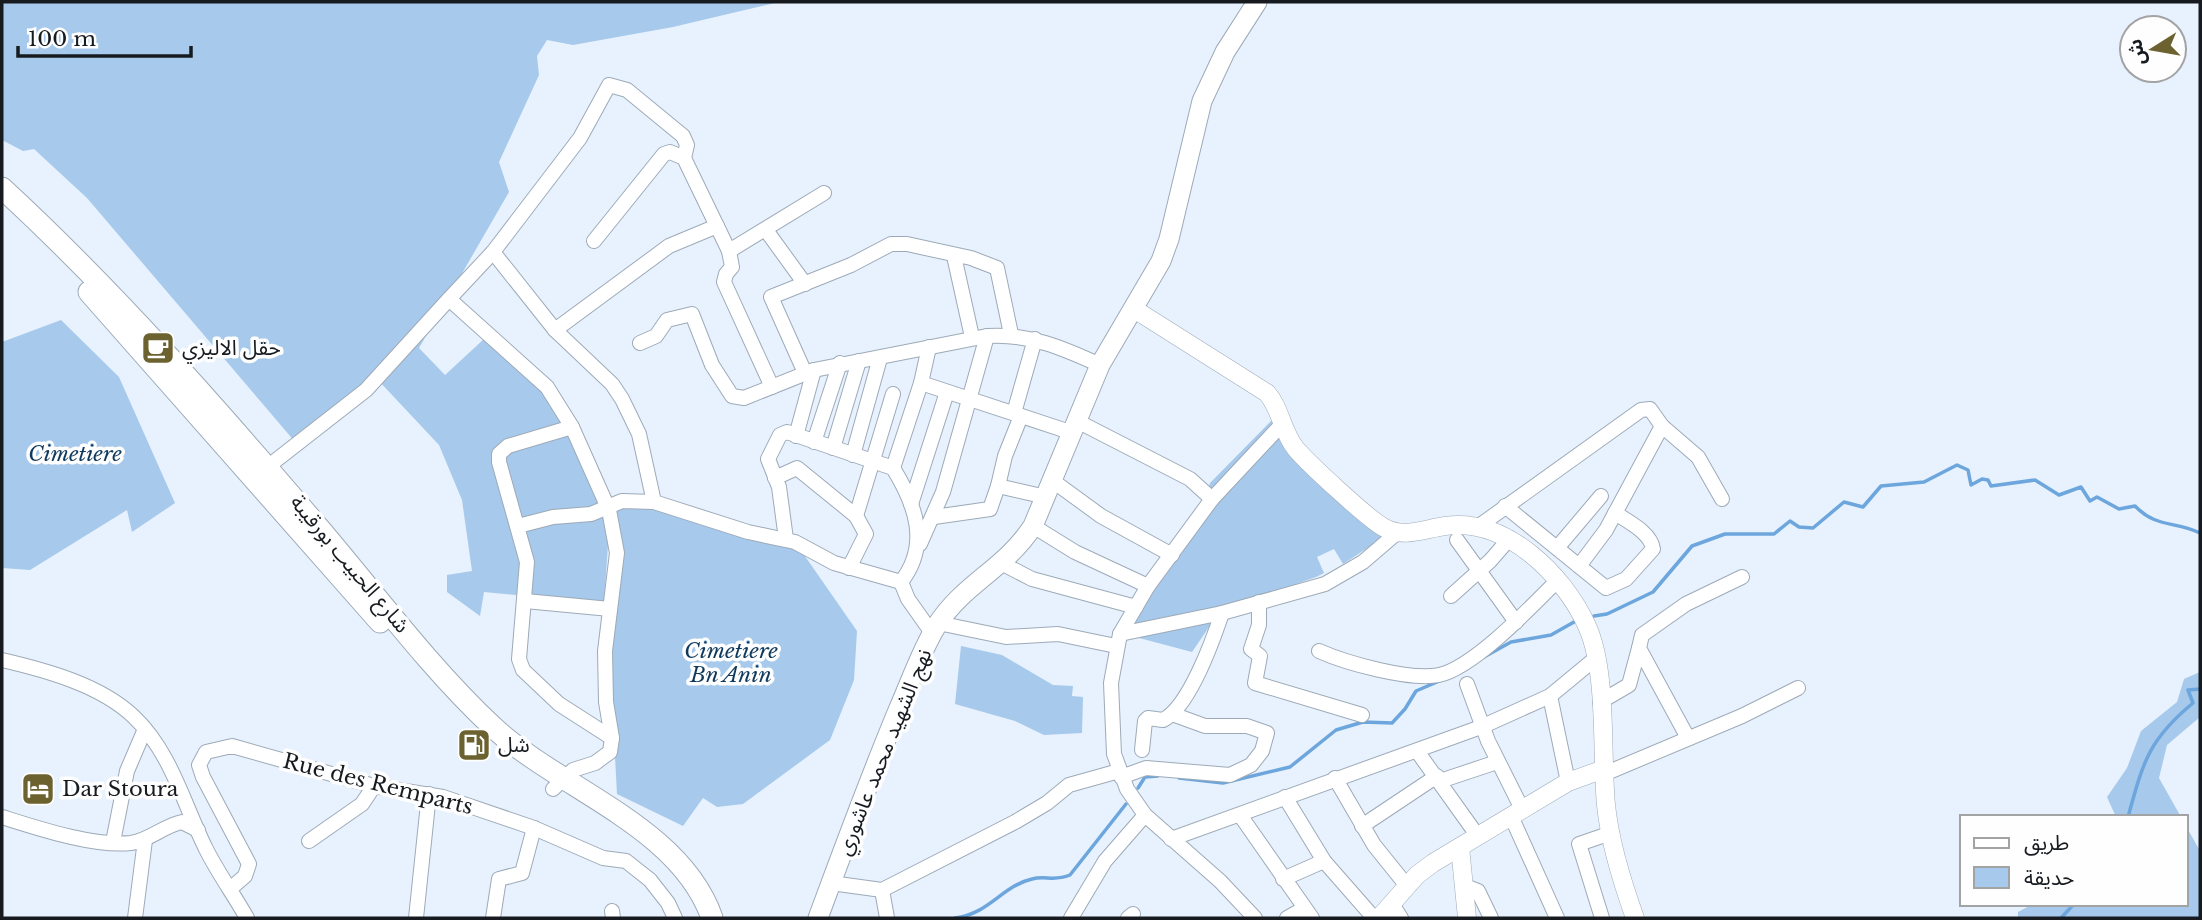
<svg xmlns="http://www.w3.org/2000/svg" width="2202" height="920" font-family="'Libre Baskerville','Noto Sans Arabic',serif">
	<rect width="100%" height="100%" fill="#e7f2fe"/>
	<!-- green -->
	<g fill="#a7c9eb">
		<path d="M2 2H779L673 27 573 45 547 40 537 56 539 75 499 162 509 192 419 348 445 375 484 339 545 390 568 425 590 449 608 545 604 603 484 592 480 616 447 592V575L472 571 462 500 439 445 378 380 296 443 87 198 34 149 23 151 2 140Z"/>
		<path d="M61 320 119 377 175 503 132 532 127 510 30 570 2 568V342Z"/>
		<path d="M1275 417 1389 534 1343 564 1334 549 1317 557 1324 573 1316 577 1257 598 1224 605 1192 652 1124 634 1201 513 1210 483Z"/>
		<path d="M615 505 644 506 800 549 857 631 854 680 830 740 743 804 717 807 703 798 683 826 617 794 611 682Z"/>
		<path d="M961 646 1002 655 1053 685 1073 686 1072 696 1083 697 1082 733 1044 735 1015 721 955 704Z"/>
		<path d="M2200 672V717L2167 745 2159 778 2181 817H2116L2107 797 2127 768 2141 731 2177 702 2184 679Z"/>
		<path d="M2186 826 2200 851V918H2018V912L2033 904H2186Z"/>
	</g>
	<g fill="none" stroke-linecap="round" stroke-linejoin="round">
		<!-- stream -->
		<g stroke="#6da6dd" stroke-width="3.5">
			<path d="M1594 616 1607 614 1653 592 1692 546 1725 534H1774L1790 521 1799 527 1813 528 1844 502 1863 507 1881 486 1924 482 1957 465 1968 470 1971 485 1982 479 1988 480 1991 486 2035 480 2059 495 2081 487 2090 501 2097 497 2119 509 2135 506C2156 528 2175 521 2200 533"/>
			<path d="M1484 657 1511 642 1551 635 1574 622"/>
			<path d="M1179 778 1223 783 1290 767 1336 730 1363 722 1392 723 1405 709 1416 691 1437 682"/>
			<path d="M1138 788 1145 777 1158 776"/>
			<path d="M2128 817C2143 763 2148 740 2193 703L2188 690 2200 689"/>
			<path d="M955 918C989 914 1002 886 1032 879 1046 875 1053 882 1070 875L1126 804"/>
			<path d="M2061 918 2074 904"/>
		</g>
		<defs>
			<g id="minor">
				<path d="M766 230 805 284"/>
				<path d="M594 241 664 154 670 152 684 158 729 251 732 267 726 274 724 282 772 387"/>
				<path d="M729 251 824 193"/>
				<path d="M954 256 972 337"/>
				<path d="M449 299 493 252"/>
				<path d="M555 330 669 246 717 226"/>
				<path d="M640 343 656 336 667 320 692 314 712 365 732 396 744 398 814 370 987 336C1028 333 1063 348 1100 365"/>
				<path d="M805 373 771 297 851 265 891 244H907L971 258 997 268 1011 334"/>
				<path d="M921 383 1070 432"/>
				<path d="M1014 413 1035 339"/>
				<path d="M1075 420 1190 479 1212 499 1148 586 1120 634 1111 683 1114 754 1127 789 1145 815 1220 881 1255 918"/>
				<path d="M1662 426 1698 457 1722 499"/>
				<path d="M572 427 508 446 499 454V462L527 562 519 659 523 670 559 704 612 738"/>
				<path d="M796 436 814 370"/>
				<path d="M814 442 840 363"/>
				<path d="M833 448 859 361"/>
				<path d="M853 455 880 358"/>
				<path d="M893 468 921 383 929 347"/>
				<path d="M261 472 366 390 449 299 547 387 572 427 609 510 617 553 605 651 606 702 612 738 610 752 595 763 573 770 553 789"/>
				<path d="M775 478 797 468 856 516 893 394"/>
				<path d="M1053 481 1101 516 1172 555"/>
				<path d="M998 486 1005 456 1021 416"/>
				<path d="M1212 499 1283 423"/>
				<path d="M654 502 748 532 795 542 834 563 901 582"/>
				<path d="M911 504 947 392"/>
				<path d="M1505 506 1606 588 1626 579 1653 549C1651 533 1629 522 1615 513"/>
				<path d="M934 517 990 509 998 486 1046 497"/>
				<path d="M518 526 553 517 591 514 622 501 654 502 639 434 622 399 612 384 555 330 493 252 580 138 609 85 627 90 683 136 687 145 684 158"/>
				<path d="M1033 526 1075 552 1148 586"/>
				<path d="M1479 526 1641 410 1650 409 1662 426 1606 530 1579 566"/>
				<path d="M786 539 779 487 768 459 780 435 787 432 893 468C916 505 930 545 901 582L908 599 932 633"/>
				<path d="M1457 540 1516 622"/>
				<path d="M920 544 943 492 987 336"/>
				<path d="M1557 548 1601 496"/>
				<path d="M1003 564 1032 579 1136 607"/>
				<path d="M849 568 866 534 856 516"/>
				<path d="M1451 596 1490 561 1510 538"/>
				<path d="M525 601 610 609"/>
				<path d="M1259 602V625L1251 649 1260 656 1255 683 1362 715"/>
				<path d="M938 623 1006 637 1058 634 1116 646"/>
				<path d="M1120 634 1222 613 1325 584 1363 562 1398 532"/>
				<path d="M1319 651C1346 663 1410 681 1439 675 1473 668 1531 607 1556 582"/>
				<path d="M2 660C45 670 101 685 134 717 171 752 184 805 206 849 218 873 234 895 247 918"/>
				<path d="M1467 684 1488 741 1522 809"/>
				<path d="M1550 696 1568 782"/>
				<path d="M1600 702 1629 685 1639 648"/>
				<path d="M1688 738 1639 648 1642 635 1686 604 1742 577"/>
				<path d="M1142 750 1145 721 1148 718 1163 720C1189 707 1213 640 1222 613"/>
				<path d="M1417 751 1477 835"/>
				<path d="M1604 774 1742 716 1798 688"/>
				<path d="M1121 777 1146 768 1230 775 1251 765 1262 751 1267 733 1247 726H1205L1172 714"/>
				<path d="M1335 778 1374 845 1407 886"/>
				<path d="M1440 781 1497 762"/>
				<path d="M1285 797 1324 861 1374 918"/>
				<path d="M1240 815 1312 918"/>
				<path d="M1511 816 1557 918"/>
				<path d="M2 817C37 828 94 847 131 843 150 840 163 826 182 822L198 830"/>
				<path d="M1362 826 1437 776"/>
				<path d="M1171 839 1481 727 1550 696 1596 658"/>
				<path d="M309 841 362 804 374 786"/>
				<path d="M113 842 127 771 145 729"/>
				<path d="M1283 879 1324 861"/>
				<path d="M831 883 882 890 1015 822 1047 803 1069 785 1119 771"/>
				<path d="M1465 886 1478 891 1491 918"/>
				<path d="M230 889 245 876 249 864 203 777 199 765 206 752 232 746 374 786 443 797 534 828 603 858 626 861 650 880 668 903 675 918"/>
				<path d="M882 890 887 918"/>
				<path d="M1392 904 1401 918"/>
				<path d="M612 911 613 918"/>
				<path d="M135 918 145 840"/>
				<path d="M416 918 429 794"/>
				<path d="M493 918 499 879 522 873 534 828"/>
				<path d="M1071 918 1105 861 1145 815"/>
				<path d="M1128 918 1133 914"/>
				<path d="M1287 918 1303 909"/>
				<path d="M1602 918 1579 844 1611 833"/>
			</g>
			<g id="tertiary">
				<path d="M1134 309 1267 393C1281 409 1282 432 1296 449 1309 464 1366 517 1383 527 1403 539 1424 529 1445 526 1506 517 1564 575 1587 626 1608 672 1601 754 1606 805 1610 844 1622 882 1635 918"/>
				<path d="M1460 847 1467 918"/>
				<path d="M1379 918 1417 875 1433 863 1568 782 1604 769"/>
			</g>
			<path id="secondary" d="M818 918C844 848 870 777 899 708 911 681 921 651 937 625 963 584 1005 569 1033 526L1100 365 1161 261 1169 239 1202 101 1225 52 1257 2"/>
			<g id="primary">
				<path d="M2 188C116 293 218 410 319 528 376 595 429 667 493 727 561 790 680 826 712 918"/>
				<path d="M89 292 380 622"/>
			</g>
		</defs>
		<!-- minor casing -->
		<use href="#minor" stroke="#9daab8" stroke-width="16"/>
		<!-- tertiary casing -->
		<use href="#tertiary" stroke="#9daab8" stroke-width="19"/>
		<!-- secondary casing -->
		<use href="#secondary" stroke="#9daab8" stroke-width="21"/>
		<!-- primary casing -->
		<use href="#primary" stroke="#9daab8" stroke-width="23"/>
		<!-- minor -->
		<use href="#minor" stroke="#fff" stroke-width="14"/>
		<!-- tertiary -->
		<use href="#tertiary" stroke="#fff" stroke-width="18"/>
		<!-- secondary -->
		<use href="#secondary" stroke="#fff" stroke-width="19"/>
		<!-- primary -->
		<use href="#primary" stroke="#fff" stroke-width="21"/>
	</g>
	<!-- icons -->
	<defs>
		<symbol id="cafe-square" viewBox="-11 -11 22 22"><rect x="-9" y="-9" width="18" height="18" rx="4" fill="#6b622f" stroke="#fefefe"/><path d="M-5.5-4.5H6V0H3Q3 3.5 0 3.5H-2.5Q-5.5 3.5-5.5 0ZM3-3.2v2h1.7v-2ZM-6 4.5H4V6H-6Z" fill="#fff"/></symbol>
		<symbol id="fuel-square" viewBox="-11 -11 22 22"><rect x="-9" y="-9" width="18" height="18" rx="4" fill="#6b622f" stroke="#fefefe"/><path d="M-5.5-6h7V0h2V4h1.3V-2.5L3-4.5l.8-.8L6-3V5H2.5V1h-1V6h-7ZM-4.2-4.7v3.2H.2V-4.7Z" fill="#fff"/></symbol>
		<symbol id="hotel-square" viewBox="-11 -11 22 22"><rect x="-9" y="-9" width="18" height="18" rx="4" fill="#6b622f" stroke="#fefefe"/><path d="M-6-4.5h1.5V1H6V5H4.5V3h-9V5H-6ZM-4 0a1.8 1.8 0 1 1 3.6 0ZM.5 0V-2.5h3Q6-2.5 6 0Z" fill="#fff"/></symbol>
	</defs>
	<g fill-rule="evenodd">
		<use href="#cafe-square" x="139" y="329" width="38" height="38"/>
		<use href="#fuel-square" x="455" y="726" width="38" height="38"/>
		<use href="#hotel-square" x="19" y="770" width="38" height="38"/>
	</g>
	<g text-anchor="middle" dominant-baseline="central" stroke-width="7" stroke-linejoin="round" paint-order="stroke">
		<!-- poi labels -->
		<g font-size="21" fill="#171b20" stroke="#fefefe" text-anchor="start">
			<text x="182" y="348">حقل الاليزي</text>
			<text x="498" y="745">شل</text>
			<text x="62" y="789">Dar Stoura</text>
		</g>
		<!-- park labels -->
		<g font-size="21" font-style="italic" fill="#0e385c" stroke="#fefefe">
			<text x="75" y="454">Cimetiere</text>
			<text x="731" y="651">Cimetiere<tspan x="731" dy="24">Bn Anin</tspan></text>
		</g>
		<!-- street labels -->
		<g font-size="21" fill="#171b20" stroke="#fefefe">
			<text transform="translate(350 564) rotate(50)">شارع الحبيب بورقيبة</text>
			<text transform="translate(884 752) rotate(-68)">نهج الشهيد محمد عاشوري</text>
			<text transform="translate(378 784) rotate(14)">Rue des Remparts</text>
		</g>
	</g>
	<!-- border -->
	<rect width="2202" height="920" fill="none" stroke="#171b20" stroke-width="7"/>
	<!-- legend -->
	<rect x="1960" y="815" width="228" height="91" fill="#fefefe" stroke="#a2a3a5" stroke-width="2"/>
	<rect x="1974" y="838" width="35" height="10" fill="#ffffff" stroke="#a2a3a5" stroke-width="2"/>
	<text x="2024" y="850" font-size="21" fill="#171b20">طريق</text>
	<rect x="1974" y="867" width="35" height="21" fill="#a7c9eb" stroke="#a2a3a5" stroke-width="2"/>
	<text x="2024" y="885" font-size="21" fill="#171b20">حديقة</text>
	<!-- north arrow -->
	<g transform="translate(2153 49) rotate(259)"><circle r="33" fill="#fefefe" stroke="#a2a3a5" stroke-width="2"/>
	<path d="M0-5L12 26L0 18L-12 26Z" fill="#6b622f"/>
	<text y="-10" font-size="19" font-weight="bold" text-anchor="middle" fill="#171b20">ش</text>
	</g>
	<!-- scale -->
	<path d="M18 46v10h173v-10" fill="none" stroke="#171b20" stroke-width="3.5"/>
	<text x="28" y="46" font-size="21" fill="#171b20" stroke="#fefefe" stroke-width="5" paint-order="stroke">100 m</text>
</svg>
